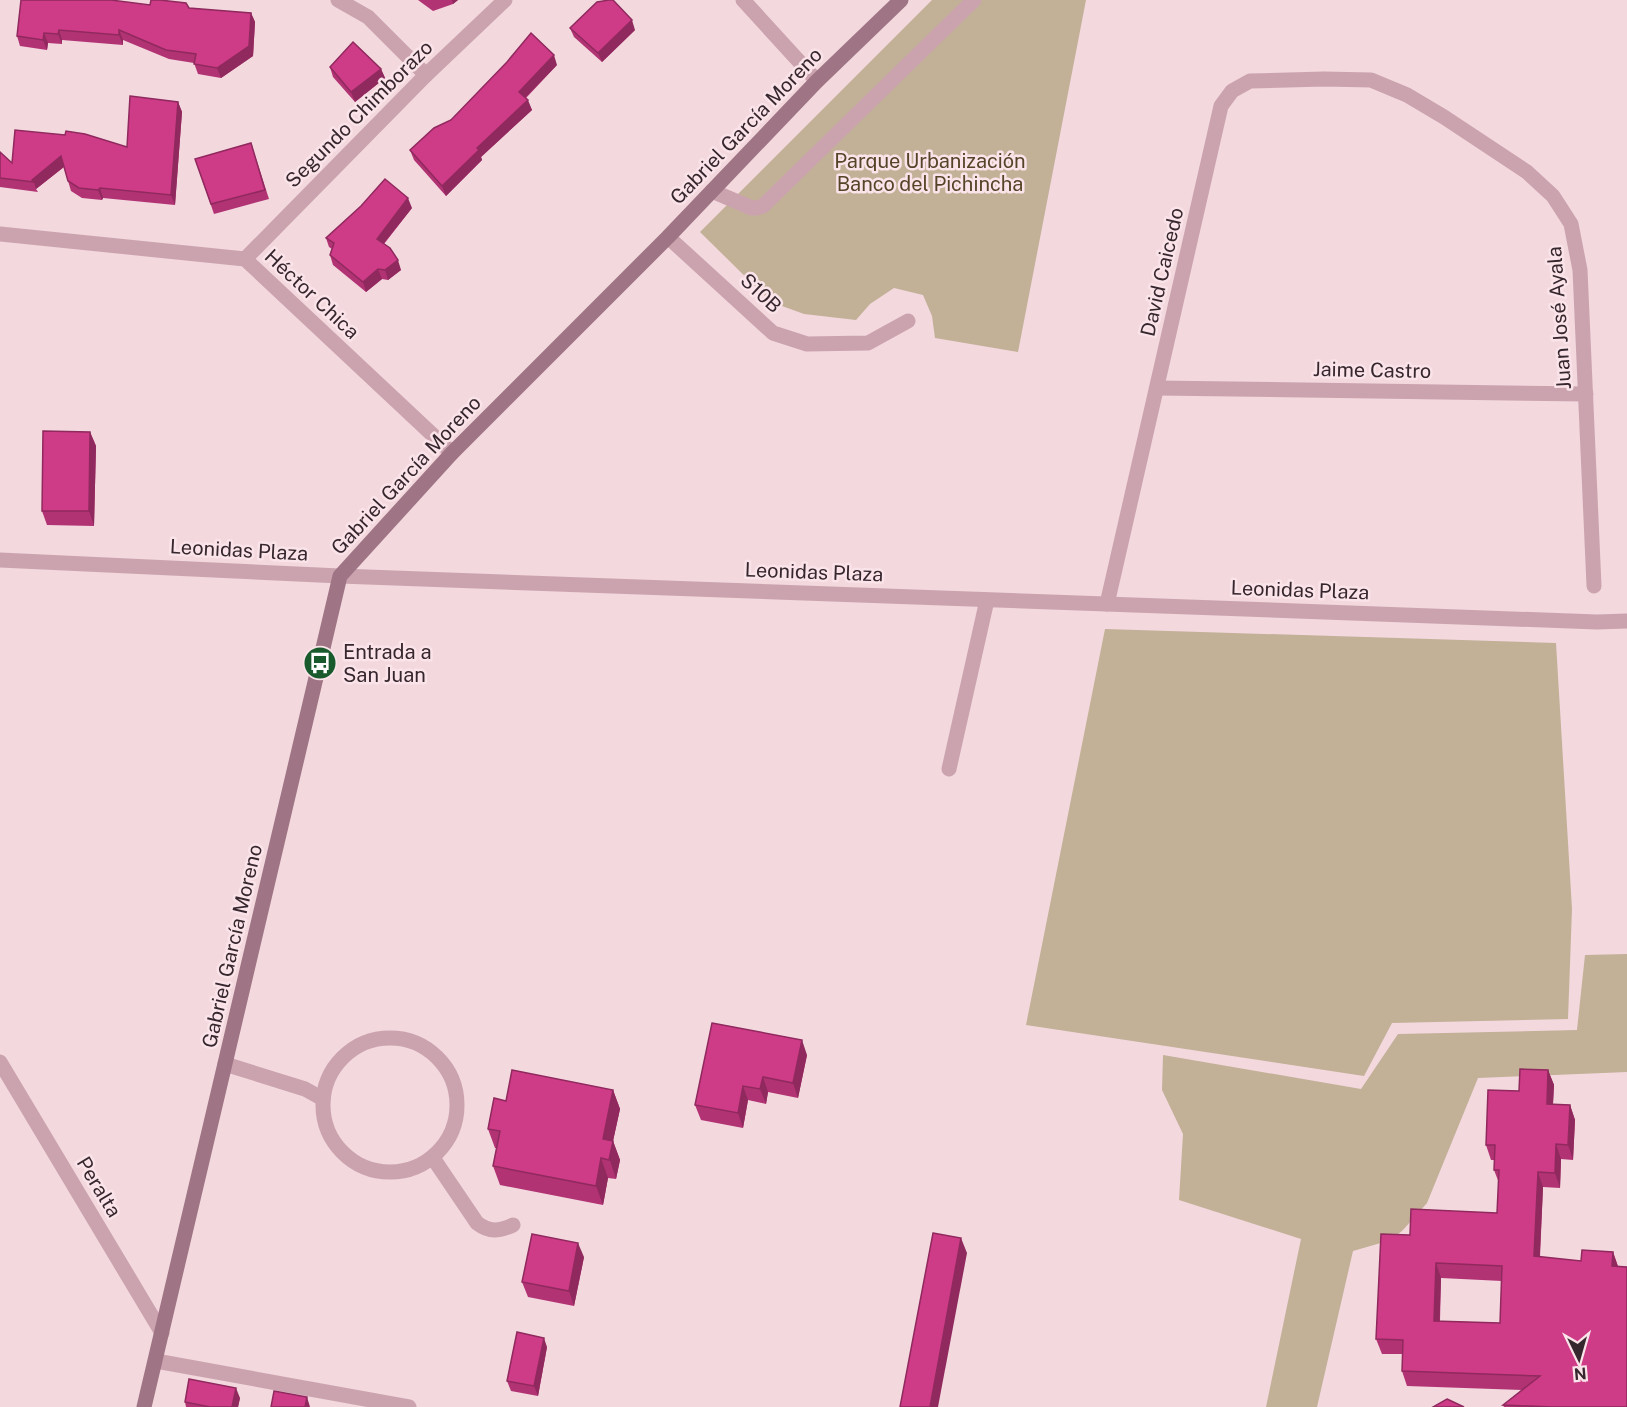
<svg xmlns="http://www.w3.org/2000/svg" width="1627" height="1407" font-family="'Public Sans',sans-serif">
	<rect width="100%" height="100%" fill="#f3d8de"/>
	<!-- green -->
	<g fill="#c2b097">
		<path d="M932 0H1086L1018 352 935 338 932 316 923 295 894 288 870 304 856 320 804 314 771 302 700 232Z"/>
		<path d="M1105 629 1556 643 1572 909 1568 1019 1392 1023 1364 1076 1026 1025Z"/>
		<path d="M1627 954V1072L1478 1078 1427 1203 1403 1230 1391 1240 1353 1251 1317 1407H1266L1301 1239 1179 1200 1183 1134 1162 1090 1163 1055 1361 1089 1398 1034 1577 1030 1585 955Z"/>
	</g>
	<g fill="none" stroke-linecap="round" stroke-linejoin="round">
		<!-- street -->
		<g stroke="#cba3af" stroke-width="15">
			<path d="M338 0 368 17 426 75"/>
			<path d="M743 0 817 81"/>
			<path d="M712 191 752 208H756L763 206 974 0"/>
			<path d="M0 234 245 259 452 453"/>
			<path d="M668 237 773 333 807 344 868 343 908 321"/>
			<path d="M245 259 426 75 505 0"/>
			<path d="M1157 388 1586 394"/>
			<path d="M0 560 340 576 1597 622 1627 621"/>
			<path d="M1107 604 1221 106 1232 91 1250 81 1324 79 1371 80 1407 95 1444 117 1527 172 1553 196 1571 224 1580 270 1594 586"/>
			<path d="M949 769 987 600"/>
			<circle cx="390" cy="1105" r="67"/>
			<path d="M0 1062 162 1333"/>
			<path d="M225 1064 305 1089 323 1099"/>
			<path d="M433 1158 477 1223C490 1233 499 1231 513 1225"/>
			<path d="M156 1361 409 1407"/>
		</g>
		<!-- secondary -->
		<path stroke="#9f7585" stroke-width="15" d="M144 1407 340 576 452 453 668 237 817 81 901 0"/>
	</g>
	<!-- wall -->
	<g fill="#b13374" fill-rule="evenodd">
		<path d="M418 0H458L453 4 433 11Z"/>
		<path d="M150 5 251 13 255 22 253 56 221 78 198 74 194 63 169 59 123 40V45L62 40V44L48 43 47 50 20 46 17 36Z"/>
		<path d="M570 28 635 30 602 62 574 37Z"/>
		<path d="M557 65 526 98 532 110 481 157 482 160 446 196 414 160 410 150 451 120Z"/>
		<path d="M330 67 381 69 385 78 355 102 333 77Z"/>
		<path d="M178 102 182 112 175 205 103 198 102 200 82 198 71 191 64 167 36 189 38 192 0 187V152L12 163 127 147Z"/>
		<path d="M251 143 269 199 214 214 195 159Z"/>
		<path d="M412 208 384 244 401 270 388 280 382 279 366 292 333 265 330 255 332 249 329 247 326 238Z"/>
		<path d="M90 432 96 446 94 526 47 525 42 511Z"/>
		<path d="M807 1055 798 1098 768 1092 766 1104 748 1100 743 1128 701 1120 695 1105Z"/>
		<path d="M1548 1070 1554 1085 1553 1105H1570L1575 1120 1573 1160 1561 1159 1560 1188 1543 1187 1540 1257 1581 1261 1613 1252 1618 1266 1627 1407H1504L1503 1405 1522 1390 1407 1386 1402 1371V1354H1382L1376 1339 1410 1235 1497 1213 1499 1183 1494 1170V1160H1491L1486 1145 1519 1091ZM1441 1278 1502 1281 1500 1323 1440 1321Z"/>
		<path d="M613 1090 620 1109 613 1141 620 1160 616 1179 608 1178 603 1205 500 1185 493 1166 497 1148H495L488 1129 506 1101Z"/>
		<path d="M584 1257 574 1306 528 1297 522 1282Z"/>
		<path d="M547 1347 538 1396 511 1391 507 1381Z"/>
		<path d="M240 1398 238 1407H186L185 1402Z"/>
	</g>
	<!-- shaded-wall -->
	<g fill="#90295e">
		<path d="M452 0H458L453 4Z"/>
		<path d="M251 13 255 22 253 56 221 78 217 68Z"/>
		<path d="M632 20 635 30 602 62 598 53Z"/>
		<path d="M59 30 62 40V44L58 34Z"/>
		<path d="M119 30 123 40V45L119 35Z"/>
		<path d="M44 33 48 43 47 50 43 40Z"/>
		<path d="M554 55 557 65 522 101 519 92Z"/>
		<path d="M381 69 385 78 355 102 351 92Z"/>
		<path d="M528 100 532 110 481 157 482 160 446 196 442 186 477 148Z"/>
		<path d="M178 102 182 112 175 205 171 195Z"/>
		<path d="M61 156 65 166 36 189 34 182 32 180Z"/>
		<path d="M100 188 103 198 102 200 98 190Z"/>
		<path d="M408 198 412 208 380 248 377 239Z"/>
		<path d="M398 260 401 270 388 280 385 270Z"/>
		<path d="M378 269 382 279 366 292 363 282Z"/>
		<path d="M90 432 96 446 94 526 89 511Z"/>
		<path d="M802 1040 807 1055 798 1098 793 1083Z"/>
		<path d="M1548 1070 1554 1085 1552 1119 1547 1104Z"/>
		<path d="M763 1077 768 1092 766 1104 760 1089Z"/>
		<path d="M743 1086 748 1100 743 1128 738 1113Z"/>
		<path d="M613 1090 620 1109 613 1141 620 1160 616 1179 603 1139Z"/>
		<path d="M1570 1105 1575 1120 1573 1160 1568 1145Z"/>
		<path d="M1556 1144 1561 1159 1560 1188 1555 1173Z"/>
		<path d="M601 1158 608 1178 603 1205 596 1186Z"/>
		<path d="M1538 1172 1543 1187 1539 1271 1534 1256Z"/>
		<path d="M961 1238 967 1253 938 1407H930Z"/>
		<path d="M578 1243 584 1257 574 1306 569 1291Z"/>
		<path d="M1613 1252 1618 1267 1612 1266Z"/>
		<path d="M1436 1263 1441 1278 1439 1335 1434 1321Z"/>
		<path d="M544 1338 547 1347 538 1396 534 1386Z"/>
		<path d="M236 1388 240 1398 238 1407H232Z"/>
		<path d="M307 1397 310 1407H305Z"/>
	</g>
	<!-- building -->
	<g fill="#ce3b87" stroke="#90295e" stroke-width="1.5" fill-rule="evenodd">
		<path d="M21 0H111L150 5 151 0H160L186 3 189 8 251 13 249 46 217 68 194 64 196 54 166 50 119 30V35L59 30 58 34 44 33 43 40 17 36Z"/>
		<path d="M609 0H613L632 20 598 53 570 28 597 2Z"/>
		<path d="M531 33 554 55 519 92 528 100 477 148 479 150 442 186 410 150 434 128 451 120 507 62Z"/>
		<path d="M353 42 381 69 351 92 330 67Z"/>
		<path d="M130 96 178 102 171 195 100 188 98 190 79 188 68 181 61 156 32 180 34 182 0 178V152L12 163 15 130 65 135 66 131 85 134 127 147Z"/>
		<path d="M251 143 265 190 211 204 195 159Z"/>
		<path d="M385 179 408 198 377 239 390 248 398 260 385 270 378 269 363 282 330 255 334 243 326 238 361 206Z"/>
		<path d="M43 431 90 432 89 511H42Z"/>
		<path d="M712 1023 802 1040 793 1083 763 1077 760 1089 743 1086 738 1113 695 1105Z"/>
		<path d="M1520 1069 1548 1070 1547 1104 1570 1105 1568 1145 1556 1144 1555 1173 1538 1172 1534 1256 1581 1261 1582 1250 1613 1252 1612 1266 1627 1267V1407H1552L1503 1405 1540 1376 1402 1371 1403 1340 1376 1339 1381 1234 1410 1235 1411 1209 1497 1213 1499 1170H1494L1495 1145H1486L1488 1090 1519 1091ZM1436 1263 1502 1266 1500 1323 1434 1321Z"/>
		<path d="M512 1070 613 1090 603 1139 613 1141 609 1160 601 1158 596 1186 493 1166 500 1131 488 1129 494 1098 506 1101Z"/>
		<path d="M933 1233 961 1238 930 1407H900Z"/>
		<path d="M532 1234 578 1243 569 1291 522 1282Z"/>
		<path d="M517 1332 544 1338 534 1386 507 1381Z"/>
		<path d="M189 1379 236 1388 232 1407H210L185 1402Z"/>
		<path d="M274 1391 307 1397 305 1407H271Z"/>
		<path d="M1447 1399 1464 1407H1433Z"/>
	</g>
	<!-- icons -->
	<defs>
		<symbol id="bus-disc" viewBox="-11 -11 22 22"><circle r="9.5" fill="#195a2d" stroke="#fae4e9"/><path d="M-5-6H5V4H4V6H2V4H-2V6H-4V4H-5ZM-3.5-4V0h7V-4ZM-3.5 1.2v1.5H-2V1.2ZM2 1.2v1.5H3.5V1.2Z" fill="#fff"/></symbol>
	</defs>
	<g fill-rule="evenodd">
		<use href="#bus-disc" x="301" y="644" width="38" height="38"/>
	</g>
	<g text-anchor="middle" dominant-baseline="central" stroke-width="5" stroke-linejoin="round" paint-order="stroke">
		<!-- street labels -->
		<g font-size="20" fill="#36262d" stroke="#fae4e9">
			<text transform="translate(359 114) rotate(-45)">Segundo Chimborazo</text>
			<text transform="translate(746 126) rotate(-46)">Gabriel García Moreno</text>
			<text transform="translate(1162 272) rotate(-77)">David Caicedo</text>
			<text transform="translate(761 293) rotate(43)">S10B</text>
			<text transform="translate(312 294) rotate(43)">Héctor Chica</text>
			<text transform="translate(1559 318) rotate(-94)">Juan José Ayala</text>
			<text transform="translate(1372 370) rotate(1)">Jaime Castro</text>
			<text transform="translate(406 475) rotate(-47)">Gabriel García Moreno</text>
			<text transform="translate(239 550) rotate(3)">Leonidas Plaza</text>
			<text transform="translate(814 572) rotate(2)">Leonidas Plaza</text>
			<text transform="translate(1300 590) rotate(2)">Leonidas Plaza</text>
			<text transform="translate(232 946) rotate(-77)">Gabriel García Moreno</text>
			<text transform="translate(99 1187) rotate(59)">Peralta</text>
		</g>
		<!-- park labels -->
		<g font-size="20" fill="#564428" stroke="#fae4e9">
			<text x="930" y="161">Parque Urbanización<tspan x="930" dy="23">Banco del Pichincha</tspan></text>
		</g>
		<!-- poi labels -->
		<g font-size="20" fill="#36262d" stroke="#fae4e9" text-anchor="start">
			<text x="343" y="652">Entrada a<tspan x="343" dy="23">San Juan</tspan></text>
		</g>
	</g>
	<!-- north arrow -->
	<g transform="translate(1579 1359) rotate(175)" stroke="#fae4e9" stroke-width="4.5" paint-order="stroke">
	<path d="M0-4.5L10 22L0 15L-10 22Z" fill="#36262d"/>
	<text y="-9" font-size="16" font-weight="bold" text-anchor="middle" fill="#36262d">N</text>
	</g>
</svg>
